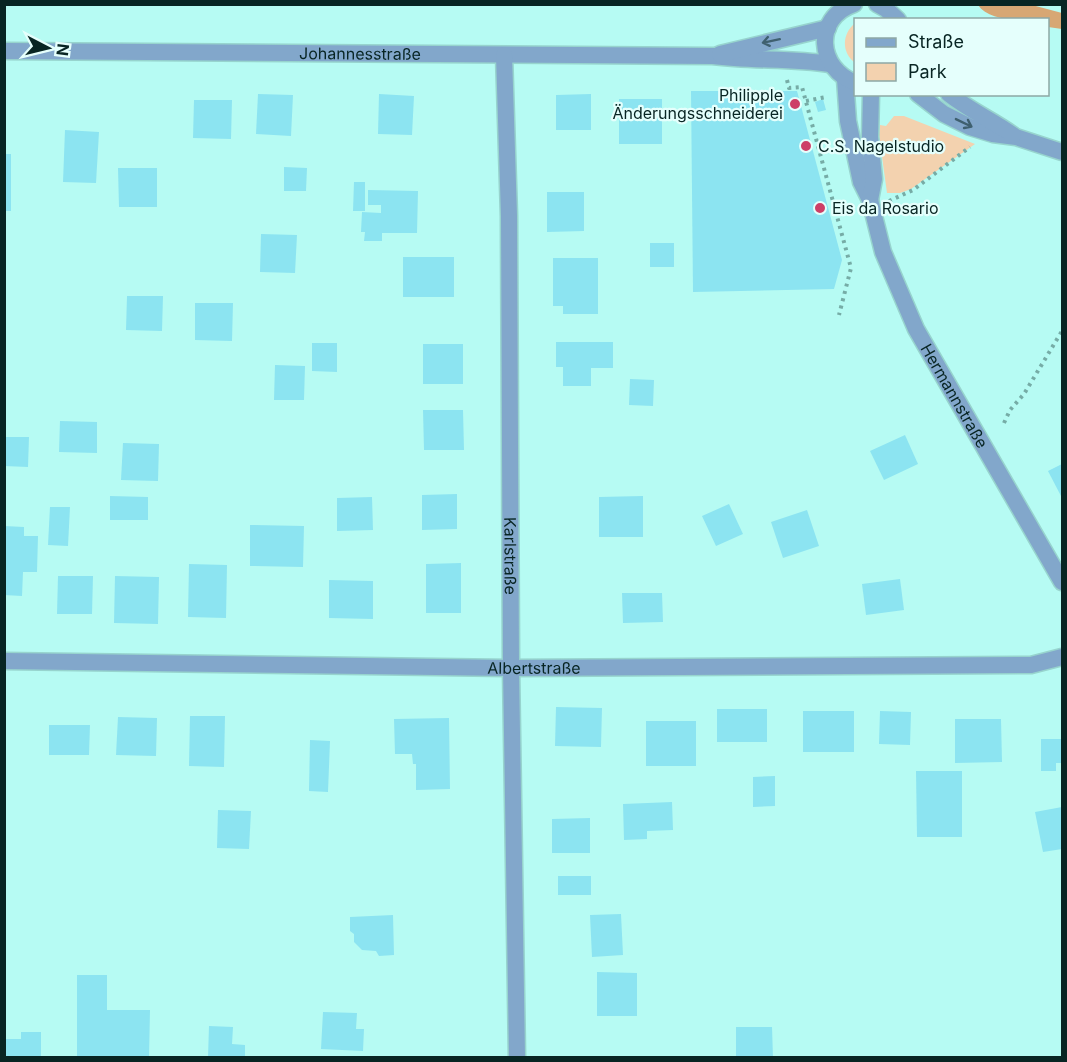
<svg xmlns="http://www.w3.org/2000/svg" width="1067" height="1062" font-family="Inter,sans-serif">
	<rect width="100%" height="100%" fill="#b6fbf3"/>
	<!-- green -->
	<g fill="#f3d2af">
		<path d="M855 23V63C841 52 842 34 855 23Z"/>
		<path d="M894 116H904L975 144 911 189 900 193H887L879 135 880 125 886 126Z"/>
	</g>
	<!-- forest -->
	<path fill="#d7a774" d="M978 5H1032L1062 13V29L1048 27V20C1028 20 990 23 978 5Z"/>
	<!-- building -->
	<g fill="#8ce4f1">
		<path d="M691 91H797L842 260 834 289 693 292Z"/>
		<path d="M258 94 293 95 291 136 256 134Z"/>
		<path d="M379 94 414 96 412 135 378 134Z"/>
		<path d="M591 94V130H556V95Z"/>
		<rect x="619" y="99" width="43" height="45"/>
		<path d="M823 99 826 110 818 112 815 102Z"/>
		<path d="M194 100H232L231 139 193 138Z"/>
		<path d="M65 130 99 132 96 183 63 182Z"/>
		<rect x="4" y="154" width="7" height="57"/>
		<path d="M284 167 307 168 306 191H284Z"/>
		<path d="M118 168H157V207H119Z"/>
		<path d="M354 182H365V211H353Z"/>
		<path d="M368 190 418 191 417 233H382V241H364L365 232H361L362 212 381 213V205H368Z"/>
		<path d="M547 192H584V231L547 232Z"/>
		<path d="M261 234 297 235 295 273 260 272Z"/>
		<rect x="650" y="243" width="24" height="24"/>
		<rect x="403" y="257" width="51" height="40"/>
		<path d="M553 258H598V314H563V306H553Z"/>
		<path d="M127 296H163L162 331 126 330Z"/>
		<path d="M195 303H233L232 341 195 340Z"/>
		<path d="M556 342H613V368H591V386H563V367H556Z"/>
		<path d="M312 343H337V372L312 371Z"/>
		<rect x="423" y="344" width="40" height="40"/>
		<path d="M275 365 305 366 304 400H274Z"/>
		<path d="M630 379 654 380 653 406 629 405Z"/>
		<path d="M423 410H463L464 450H424Z"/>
		<path d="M60 421 97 422V453L59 452Z"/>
		<path d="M905 435 918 464 884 480 870 451Z"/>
		<path d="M4 437H29L28 467 4 466Z"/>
		<path d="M123 443 159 444 158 481 121 480Z"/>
		<path d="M1062 464V498L1048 471Z"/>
		<path d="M457 494V529L422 530V495Z"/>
		<path d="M110 496 148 497V520H110Z"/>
		<path d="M643 496V537H599V497Z"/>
		<path d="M372 497 373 530 337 531V498Z"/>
		<path d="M729 504 743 534 716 546 702 516Z"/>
		<path d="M50 507H70L68 546 48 545Z"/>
		<path d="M807 510 819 546 783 558 771 522Z"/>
		<path d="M250 525 304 526 303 567 250 566Z"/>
		<path d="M4 526 24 527V536H38L37 572H23L22 596 4 595Z"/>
		<path d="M461 563V613H426V564Z"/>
		<path d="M189 564 227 565 226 618 188 617Z"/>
		<path d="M58 576H93L92 614H57Z"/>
		<path d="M115 576 159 577 158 624 114 623Z"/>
		<path d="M900 579 904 610 866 615 862 584Z"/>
		<path d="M329 580 373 581V619L329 618Z"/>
		<path d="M622 593H662L663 622 623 623Z"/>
		<path d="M556 707 602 708 601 747 555 746Z"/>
		<rect x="717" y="709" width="50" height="33"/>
		<rect x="803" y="711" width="51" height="41"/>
		<path d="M880 711 911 712 910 745 879 744Z"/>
		<path d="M190 716H225L224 767 189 766Z"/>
		<path d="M118 717 157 718 156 756 116 755Z"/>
		<path d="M449 718 450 789 416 790V764H413L412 754H395L394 719Z"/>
		<path d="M955 719H1001L1002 762 955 763Z"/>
		<rect x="646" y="721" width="50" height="45"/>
		<path d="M49 725H90L89 755H49Z"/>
		<path d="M1041 739H1062V763H1056V771H1041Z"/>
		<path d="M310 740 330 741 328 792 309 791Z"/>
		<path d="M916 771H962V837H917Z"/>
		<path d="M775 776V806L753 807V777Z"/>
		<path d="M672 802 673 830 647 831V839L624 840 623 804Z"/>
		<path d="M1062 807V849L1043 852 1035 812Z"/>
		<path d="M218 810 251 811 249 849 217 848Z"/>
		<path d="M590 818V853H552V819Z"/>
		<rect x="558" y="876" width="33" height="19"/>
		<path d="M621 914 623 955 592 957 590 915Z"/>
		<path d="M393 915 394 955 379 956 376 951 362 950 354 942V934L350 931V917Z"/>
		<path d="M597 972 637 973V1016H597Z"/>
		<path d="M77 975H107V1010H150L149 1058H77Z"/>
		<path d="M323 1012 357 1013 356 1029H364L363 1051 321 1049Z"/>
		<path d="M209 1026 233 1027 232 1044 245 1045V1058H208Z"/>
		<path d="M736 1027H772L773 1058H736Z"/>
		<path d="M21 1032H41V1058H4V1039H21Z"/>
	</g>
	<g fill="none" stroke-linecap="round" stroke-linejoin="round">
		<defs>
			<g id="minor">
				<path id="s1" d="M4 51 713 56C752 61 791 58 830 64"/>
				<path d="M720 54 828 28"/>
				<path id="s2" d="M504 55 509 216 511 668 517 1058"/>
				<path id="s3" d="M845 79 848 121 861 182 870 200 883 252 916 329 1062 582"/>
				<path d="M870 200 874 179 870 137 871 94"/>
				<path id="s4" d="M4 661 511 668 1031 665 1062 657"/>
			</g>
			<g id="tertiary">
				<path d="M854 4C813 18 817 69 856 83"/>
				<path d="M877 4 886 9 898 20"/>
				<path d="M918 94 944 114 970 127 993 134 1016 137 1062 152"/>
				<path d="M949 94C969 110 992 120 1013 135"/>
			</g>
		</defs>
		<!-- minor casing -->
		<use href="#minor" stroke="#97d4ce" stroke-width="19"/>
		<!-- tertiary casing -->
		<use href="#tertiary" stroke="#97d4ce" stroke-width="19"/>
		<!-- path -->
		<g stroke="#76aca6" stroke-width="4" stroke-dasharray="3 4.5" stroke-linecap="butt">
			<path d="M787 80 789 88 802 87 851 268 839 315"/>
			<path d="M806 101 826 97"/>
			<path d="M889 201 913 190 970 147"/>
			<path d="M1004 423 1010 410 1024 394 1062 331"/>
		</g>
		<!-- minor -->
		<use href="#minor" stroke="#82a7cb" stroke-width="16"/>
		<!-- tertiary -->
		<use href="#tertiary" stroke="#82a7cb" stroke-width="16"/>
	</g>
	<!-- one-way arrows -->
	<defs><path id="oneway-shaft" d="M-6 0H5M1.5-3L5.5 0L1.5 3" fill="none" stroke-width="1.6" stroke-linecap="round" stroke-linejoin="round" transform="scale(1.5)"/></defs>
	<g stroke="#3f606f">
		<use href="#oneway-shaft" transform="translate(771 41) rotate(168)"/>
		<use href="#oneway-shaft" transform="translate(964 123) rotate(26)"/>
	</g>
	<!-- markers -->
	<g fill="#cd3f67" stroke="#e5fffc" stroke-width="2">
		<circle cx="795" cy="104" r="6"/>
		<circle cx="806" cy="146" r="6"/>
		<circle cx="820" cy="208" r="6"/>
	</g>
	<g text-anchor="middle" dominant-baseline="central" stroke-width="4.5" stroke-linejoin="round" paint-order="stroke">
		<!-- street labels -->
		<g font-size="16" fill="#082523" stroke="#e5fffc">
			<text stroke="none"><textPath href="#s1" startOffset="356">Johannesstraße</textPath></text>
			<text stroke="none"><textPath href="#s3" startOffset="339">Hermannstraße</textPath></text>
			<text stroke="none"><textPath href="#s2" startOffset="501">Karlstraße</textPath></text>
			<text stroke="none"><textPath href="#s4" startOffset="530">Albertstraße</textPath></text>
		</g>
		<!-- poi labels -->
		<g font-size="16" fill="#082523" stroke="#e5fffc" text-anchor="start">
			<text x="783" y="95" text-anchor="end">Philipple<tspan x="783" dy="18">Änderungsschneiderei</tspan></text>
			<text x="818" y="146">C.S. Nagelstudio</text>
			<text x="832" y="208">Eis da Rosario</text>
		</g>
	</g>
	<!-- border -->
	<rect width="1067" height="1062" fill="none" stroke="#082523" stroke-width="12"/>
	<!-- legend -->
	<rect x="854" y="18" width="195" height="78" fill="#e5fffc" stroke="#8da8a5" stroke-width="1.5"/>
	<rect x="866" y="38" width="30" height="9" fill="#82a7cb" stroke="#8da8a5" stroke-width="1.5"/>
	<text x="908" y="48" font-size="18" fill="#082523">Straße</text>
	<rect x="866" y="63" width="30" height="18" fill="#f3d2af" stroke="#8da8a5" stroke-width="1.5"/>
	<text x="908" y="78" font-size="18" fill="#082523">Park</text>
	<!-- north arrow -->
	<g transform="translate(48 48) rotate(97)" stroke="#e5fffc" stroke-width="4.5" paint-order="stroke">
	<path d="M0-4.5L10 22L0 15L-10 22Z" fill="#082523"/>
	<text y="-9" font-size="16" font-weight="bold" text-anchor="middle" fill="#082523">N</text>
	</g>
</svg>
